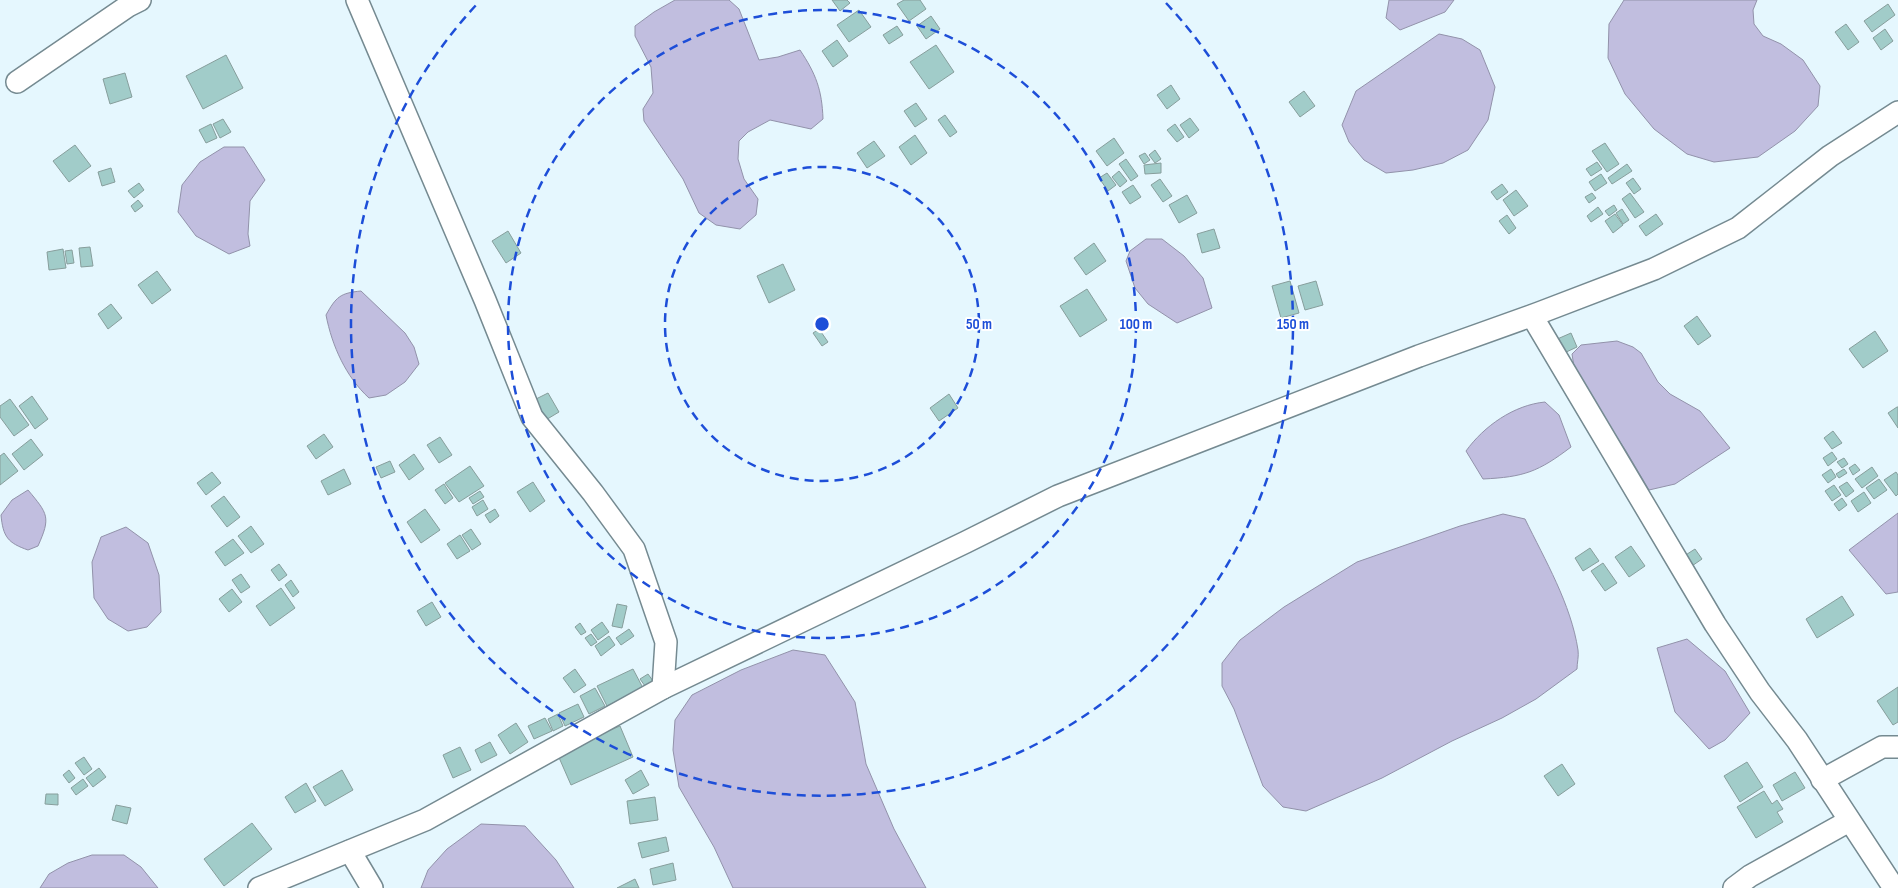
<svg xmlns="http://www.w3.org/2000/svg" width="1898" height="888" font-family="'Sofia Sans Condensed',sans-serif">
	<rect width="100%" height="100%" fill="#e5f7fe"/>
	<!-- water -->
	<g fill="#c1bedf" stroke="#9292aa">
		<path d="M675 0H729L739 9 759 60 778 57 800 50C816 74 822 90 823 119L811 129 770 120 748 132 739 141 738 159 744 179 758 199 756 215 740 229 716 225 699 213 683 179 644 121 643 109 653 93 651 67 635 36V26L654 12Z"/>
		<path d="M1389 0H1454L1445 12 1400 30 1386 18Z"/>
		<path d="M1624 0H1757L1753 10 1754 24 1763 36 1781 44 1803 60 1820 86 1818 106 1795 131 1758 157 1714 162 1687 154 1654 129 1625 94 1608 58 1609 24Z"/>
		<path d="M1439 34 1462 39 1480 50 1495 87 1488 120 1468 150 1443 163 1413 170 1386 173 1364 160 1349 142 1342 125 1356 91Z"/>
		<path d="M224 147H244L265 180 250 201 248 234 250 246 229 254 196 236 178 212 182 185 200 162Z"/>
		<path d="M1146 239H1162L1184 256 1203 278 1212 308 1177 323 1148 304 1135 288 1126 261 1130 251Z"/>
		<path d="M361 291 405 333 414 347 419 364 405 382 386 395 369 398C346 377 332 346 326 315 336 297 340 293 361 291Z"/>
		<path d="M1617 341 1633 347 1641 353 1658 382 1670 394 1700 411 1730 448 1675 484 1649 490 1626 451 1575 373 1572 354 1581 345Z"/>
		<path d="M1545 402 1559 415 1571 447C1538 472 1524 477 1483 479L1466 451C1484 426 1514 405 1545 402Z"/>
		<path d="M28 490C48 514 51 517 38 546L28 550C8 543 3 537 1 515L12 500Z"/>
		<path d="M1898 513V592L1886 594 1849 550Z"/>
		<path d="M1503 514 1525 519C1545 560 1571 604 1578 650 1579 656 1577 663 1577 669L1536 699 1502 718 1452 741 1382 778 1306 811 1283 807 1263 786 1234 709 1222 686V663L1240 640 1284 607 1357 562 1460 526Z"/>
		<path d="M126 527 148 543 159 575 161 612 147 627 128 631 108 619 94 598 92 562 101 537Z"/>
		<path d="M1687 639 1725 671 1750 713 1725 740 1709 749 1675 712 1657 648Z"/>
		<path d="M793 650 825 655 855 702 866 764 894 829 926 888H733L714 847 679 787 673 750 675 720 692 695 741 670Z"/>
		<path d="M481 824 525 826 556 860 574 888H421L428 870 447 849Z"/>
		<path d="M92 855H124L141 867 158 888H40L49 874 68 863Z"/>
	</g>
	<!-- building -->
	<g fill="#a1ccc9" stroke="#879e9c">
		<path d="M832 0H847L850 3 840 11Z"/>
		<path d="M904 0H920L926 9 909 21 897 4Z"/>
		<path d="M1888 4 1895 15 1872 32 1864 21Z"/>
		<path d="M859 10 871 27 849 42 837 25Z"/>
		<path d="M931 16 940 29 926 39 917 26Z"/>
		<path d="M1846 24 1859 42 1848 50 1835 32Z"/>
		<path d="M897 26 903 35 889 44 883 35Z"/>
		<path d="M1885 29 1893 41 1881 50 1873 38Z"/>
		<path d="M837 40 848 56 833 67 822 51Z"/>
		<path d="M936 45 954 72 929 89 910 62Z"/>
		<path d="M226 55 243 88 203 109 186 76Z"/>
		<path d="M125 73 132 97 110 104 103 79Z"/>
		<path d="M1171 85 1180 99 1167 109 1157 95Z"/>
		<path d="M1304 91 1315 106 1300 117 1289 102Z"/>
		<path d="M916 103 927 119 915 127 904 111Z"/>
		<path d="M945 115 957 132 950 137 938 120Z"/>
		<path d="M1190 118 1199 130 1189 138 1180 125Z"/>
		<path d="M223 119 231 132 220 138 213 124Z"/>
		<path d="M211 124 217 138 206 143 199 130Z"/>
		<path d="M1175 124 1184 137 1177 142 1167 130Z"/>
		<path d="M915 135 927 153 911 165 899 147Z"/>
		<path d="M1114 138 1124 153 1107 166 1096 151Z"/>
		<path d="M874 141 885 156 867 168 857 153Z"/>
		<path d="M1605 143 1619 164 1607 172 1592 151Z"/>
		<path d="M75 145 91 166 69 182 53 161Z"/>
		<path d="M1155 150 1161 159 1155 163 1149 155Z"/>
		<path d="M1145 153 1150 160 1144 164 1139 156Z"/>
		<path d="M1126 159 1138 176 1131 181 1119 164Z"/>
		<path d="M1597 162 1602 169 1591 176 1586 169Z"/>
		<path d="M1161 163V173L1145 174 1144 165Z"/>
		<path d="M1627 164 1632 171 1612 184 1608 178Z"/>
		<path d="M111 168 115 182 102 186 98 172Z"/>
		<path d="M1119 171 1127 181 1120 187 1112 177Z"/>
		<path d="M1107 173 1116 185 1108 191 1099 178Z"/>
		<path d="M1601 174 1607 183 1595 191 1589 182Z"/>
		<path d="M1633 178 1641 189 1634 194 1626 183Z"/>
		<path d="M1160 179 1172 196 1163 202 1151 185Z"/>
		<path d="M139 183 144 190 134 198 128 191Z"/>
		<path d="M1502 184 1508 192 1497 200 1491 192Z"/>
		<path d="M1133 185 1141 197 1130 204 1122 192Z"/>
		<path d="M1516 190 1528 206 1514 216 1503 200Z"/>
		<path d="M1592 193 1596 198 1589 203 1585 197Z"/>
		<path d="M1630 193 1644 212 1635 218 1622 199Z"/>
		<path d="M1187 195 1197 213 1179 223 1169 205Z"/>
		<path d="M138 200 143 206 135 212 131 206Z"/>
		<path d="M1614 205 1617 210 1609 216 1605 211Z"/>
		<path d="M1598 207 1603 214 1591 222 1587 216Z"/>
		<path d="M1622 209 1629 220 1623 224 1616 213Z"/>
		<path d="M1615 214 1623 225 1613 233 1605 221Z"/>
		<path d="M1656 214 1663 224 1646 236 1639 226Z"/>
		<path d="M1507 215 1516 228 1509 234 1499 221Z"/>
		<path d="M1214 229 1220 248 1202 253 1197 234Z"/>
		<path d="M508 231 521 253 506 263 492 241Z"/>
		<path d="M1094 243 1106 261 1086 275 1074 258Z"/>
		<path d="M90 247 93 266 81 267 79 248Z"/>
		<path d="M63 249 66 268 49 270 47 252Z"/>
		<path d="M72 250 74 263 67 264 65 251Z"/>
		<path d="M783 264 795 290 769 303 757 276Z"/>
		<path d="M157 271 171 290 152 304 138 285Z"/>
		<path d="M1290 281 1299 313 1281 318 1272 286Z"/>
		<path d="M1316 281 1323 305 1305 310 1298 286Z"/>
		<path d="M1087 289 1107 320 1080 337 1060 306Z"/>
		<path d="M111 304 122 318 108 329 98 314Z"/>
		<path d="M1697 316 1711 336 1698 345 1684 326Z"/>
		<path d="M819 329 828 342 822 346 813 333Z"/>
		<path d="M1875 331 1888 351 1863 368 1849 349Z"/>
		<path d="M1571 333 1577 347 1562 354 1555 340Z"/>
		<path d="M548 393 559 412 544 421 532 401Z"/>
		<path d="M949 394 958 408 939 421 930 408Z"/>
		<path d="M32 396 48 419 35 429 19 406Z"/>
		<path d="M10 399 29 425 14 436 0 417V406Z"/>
		<path d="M1897 407H1898V428L1888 413Z"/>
		<path d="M1833 431 1842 443 1832 449 1824 438Z"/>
		<path d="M324 434 333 447 316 459 307 446Z"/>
		<path d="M440 437 452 455 439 463 427 445Z"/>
		<path d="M31 439 43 455 24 470 12 454Z"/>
		<path d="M1832 452 1837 459 1828 466 1823 458Z"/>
		<path d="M4 453 18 471 0 485V456Z"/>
		<path d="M414 454 424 469 409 480 399 465Z"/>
		<path d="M1844 458 1848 464 1842 468 1837 462Z"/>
		<path d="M390 461 395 472 381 478 376 467Z"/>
		<path d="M1855 464 1860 470 1853 475 1849 468Z"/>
		<path d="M470 466 484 486 459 502 445 483Z"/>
		<path d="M1872 467 1878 476 1862 488 1855 479Z"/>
		<path d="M344 469 351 484 328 495 321 481Z"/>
		<path d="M1831 469 1836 477 1828 483 1822 475Z"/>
		<path d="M1844 469 1847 473 1839 478 1836 474Z"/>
		<path d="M212 472 221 483 206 495 197 483Z"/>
		<path d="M1896 472 1898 475V494L1896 496 1884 480Z"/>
		<path d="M1879 479 1887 490 1874 499 1866 488Z"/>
		<path d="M533 482 545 501 530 512 517 492Z"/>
		<path d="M1847 482 1854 491 1846 497 1839 487Z"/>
		<path d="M444 484 453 498 445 504 435 490Z"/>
		<path d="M1834 485 1841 495 1832 501 1825 491Z"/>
		<path d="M480 491 484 497 473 504 469 498Z"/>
		<path d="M1864 492 1871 503 1858 512 1851 501Z"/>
		<path d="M224 496 240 517 227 527 211 506Z"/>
		<path d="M1842 498 1847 505 1839 511 1834 504Z"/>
		<path d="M483 500 488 509 477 516 472 507Z"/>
		<path d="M425 509 440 530 421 543 407 522Z"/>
		<path d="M495 509 499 516 490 523 485 515Z"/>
		<path d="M251 526 264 544 251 553 238 536Z"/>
		<path d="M471 529 481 544 472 550 462 535Z"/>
		<path d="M460 535 470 551 457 559 447 544Z"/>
		<path d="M233 539 244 553 225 566 215 552Z"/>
		<path d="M1631 546 1645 566 1629 577 1615 557Z"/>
		<path d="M1590 548 1599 561 1583 571 1575 558Z"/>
		<path d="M1695 549 1702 559 1689 568 1681 558Z"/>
		<path d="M1603 563 1617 583 1605 591 1591 571Z"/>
		<path d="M279 564 287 575 279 581 271 570Z"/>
		<path d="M241 574 250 587 241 593 232 580Z"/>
		<path d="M291 580 299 592 293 597 285 585Z"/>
		<path d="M281 588 295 608 270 626 256 606Z"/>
		<path d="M232 589 242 602 229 612 219 599Z"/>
		<path d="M1842 596 1854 615 1817 638 1806 619Z"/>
		<path d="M432 602 441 617 426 626 417 611Z"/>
		<path d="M617 604 627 606 622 628 612 626Z"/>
		<path d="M602 622 609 632 598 640 591 630Z"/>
		<path d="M580 623 586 632 581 635 575 627Z"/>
		<path d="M629 629 634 636 621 645 616 638Z"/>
		<path d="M591 634 597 642 591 646 585 638Z"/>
		<path d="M609 636 615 645 601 656 595 646Z"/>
		<path d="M575 669 586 685 574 693 563 678Z"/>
		<path d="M633 669 643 688 607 706 597 686Z"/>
		<path d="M648 674 653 681 645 686 640 679Z"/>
		<path d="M1898 687V722L1893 725 1877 701Z"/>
		<path d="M595 688 605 706 589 714 580 696Z"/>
		<path d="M578 704 584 717 565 726 559 713Z"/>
		<path d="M558 714 563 726 553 731 548 719Z"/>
		<path d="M545 718 552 731 534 739 528 726Z"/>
		<path d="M516 723 528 742 510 754 498 735Z"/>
		<path d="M620 726 633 757 571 785 557 753Z"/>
		<path d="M490 742 497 755 481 763 475 750Z"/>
		<path d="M460 747 471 770 453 778 443 755Z"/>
		<path d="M84 757 92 769 84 775 75 763Z"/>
		<path d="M1747 762 1763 787 1740 802 1724 776Z"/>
		<path d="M1562 764 1575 784 1558 796 1544 776Z"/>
		<path d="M99 768 106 777 93 787 86 778Z"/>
		<path d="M69 770 75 778 69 783 63 775Z"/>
		<path d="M342 770 353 790 325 806 313 787Z"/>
		<path d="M641 770 649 785 633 794 625 780Z"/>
		<path d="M1795 772 1805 788 1782 801 1773 785Z"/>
		<path d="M83 779 88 786 76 795 71 788Z"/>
		<path d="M306 783 316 801 295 813 285 797Z"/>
		<path d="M1764 791 1772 804 1777 800 1783 809 1777 812 1783 822 1756 838 1737 807Z"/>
		<path d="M46 794H58V805L45 804Z"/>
		<path d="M655 797 658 820 630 824 627 801Z"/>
		<path d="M116 805 131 808 127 824 112 820Z"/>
		<path d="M252 823 272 849 224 886 204 859Z"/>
		<path d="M666 837 669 851 642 858 638 843Z"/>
		<path d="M673 863 676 880 653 885 650 869Z"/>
		<path d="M635 879 639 888H617Z"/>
	</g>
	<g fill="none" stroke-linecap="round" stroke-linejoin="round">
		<defs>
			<g id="minor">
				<path d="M357 0 485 300 532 417 593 493 634 549 666 642 663 688"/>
				<path d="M17 82 128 6 140 0"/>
				<path d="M1532 316 1715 624 1760 692 1797 740 1894 888"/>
				<path d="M1822 780 1882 747H1898"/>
				<path d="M350 851 372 888"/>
				<path d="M259 888 425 820 663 688 966 542 1058 496 1419 356 1539 313 1654 269 1738 228 1830 156 1898 112"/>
				<path d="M1734 888 1750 876 1849 821"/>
			</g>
		</defs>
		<!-- minor casing -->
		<use href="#minor" stroke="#758a91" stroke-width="24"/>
		<!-- minor -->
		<use href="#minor" stroke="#fff" stroke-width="21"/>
	</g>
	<!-- distance rings -->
	<g fill="none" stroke="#1d4ed8" stroke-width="2.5" stroke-dasharray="9 6">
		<circle cx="822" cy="324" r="157"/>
		<circle cx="822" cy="324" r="314"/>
		<path d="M1166 3A471 471 0 1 1 478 3"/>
	</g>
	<circle cx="822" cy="324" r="8" fill="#1d4ed8" stroke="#fff" stroke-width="2.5"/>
	<g font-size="15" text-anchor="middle" font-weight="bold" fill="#1d4ed8" stroke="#fff" stroke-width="4" stroke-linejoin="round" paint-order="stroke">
		<text x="979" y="329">50 m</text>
		<text x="1136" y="329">100 m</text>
		<text x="1293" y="329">150 m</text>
	</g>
</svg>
